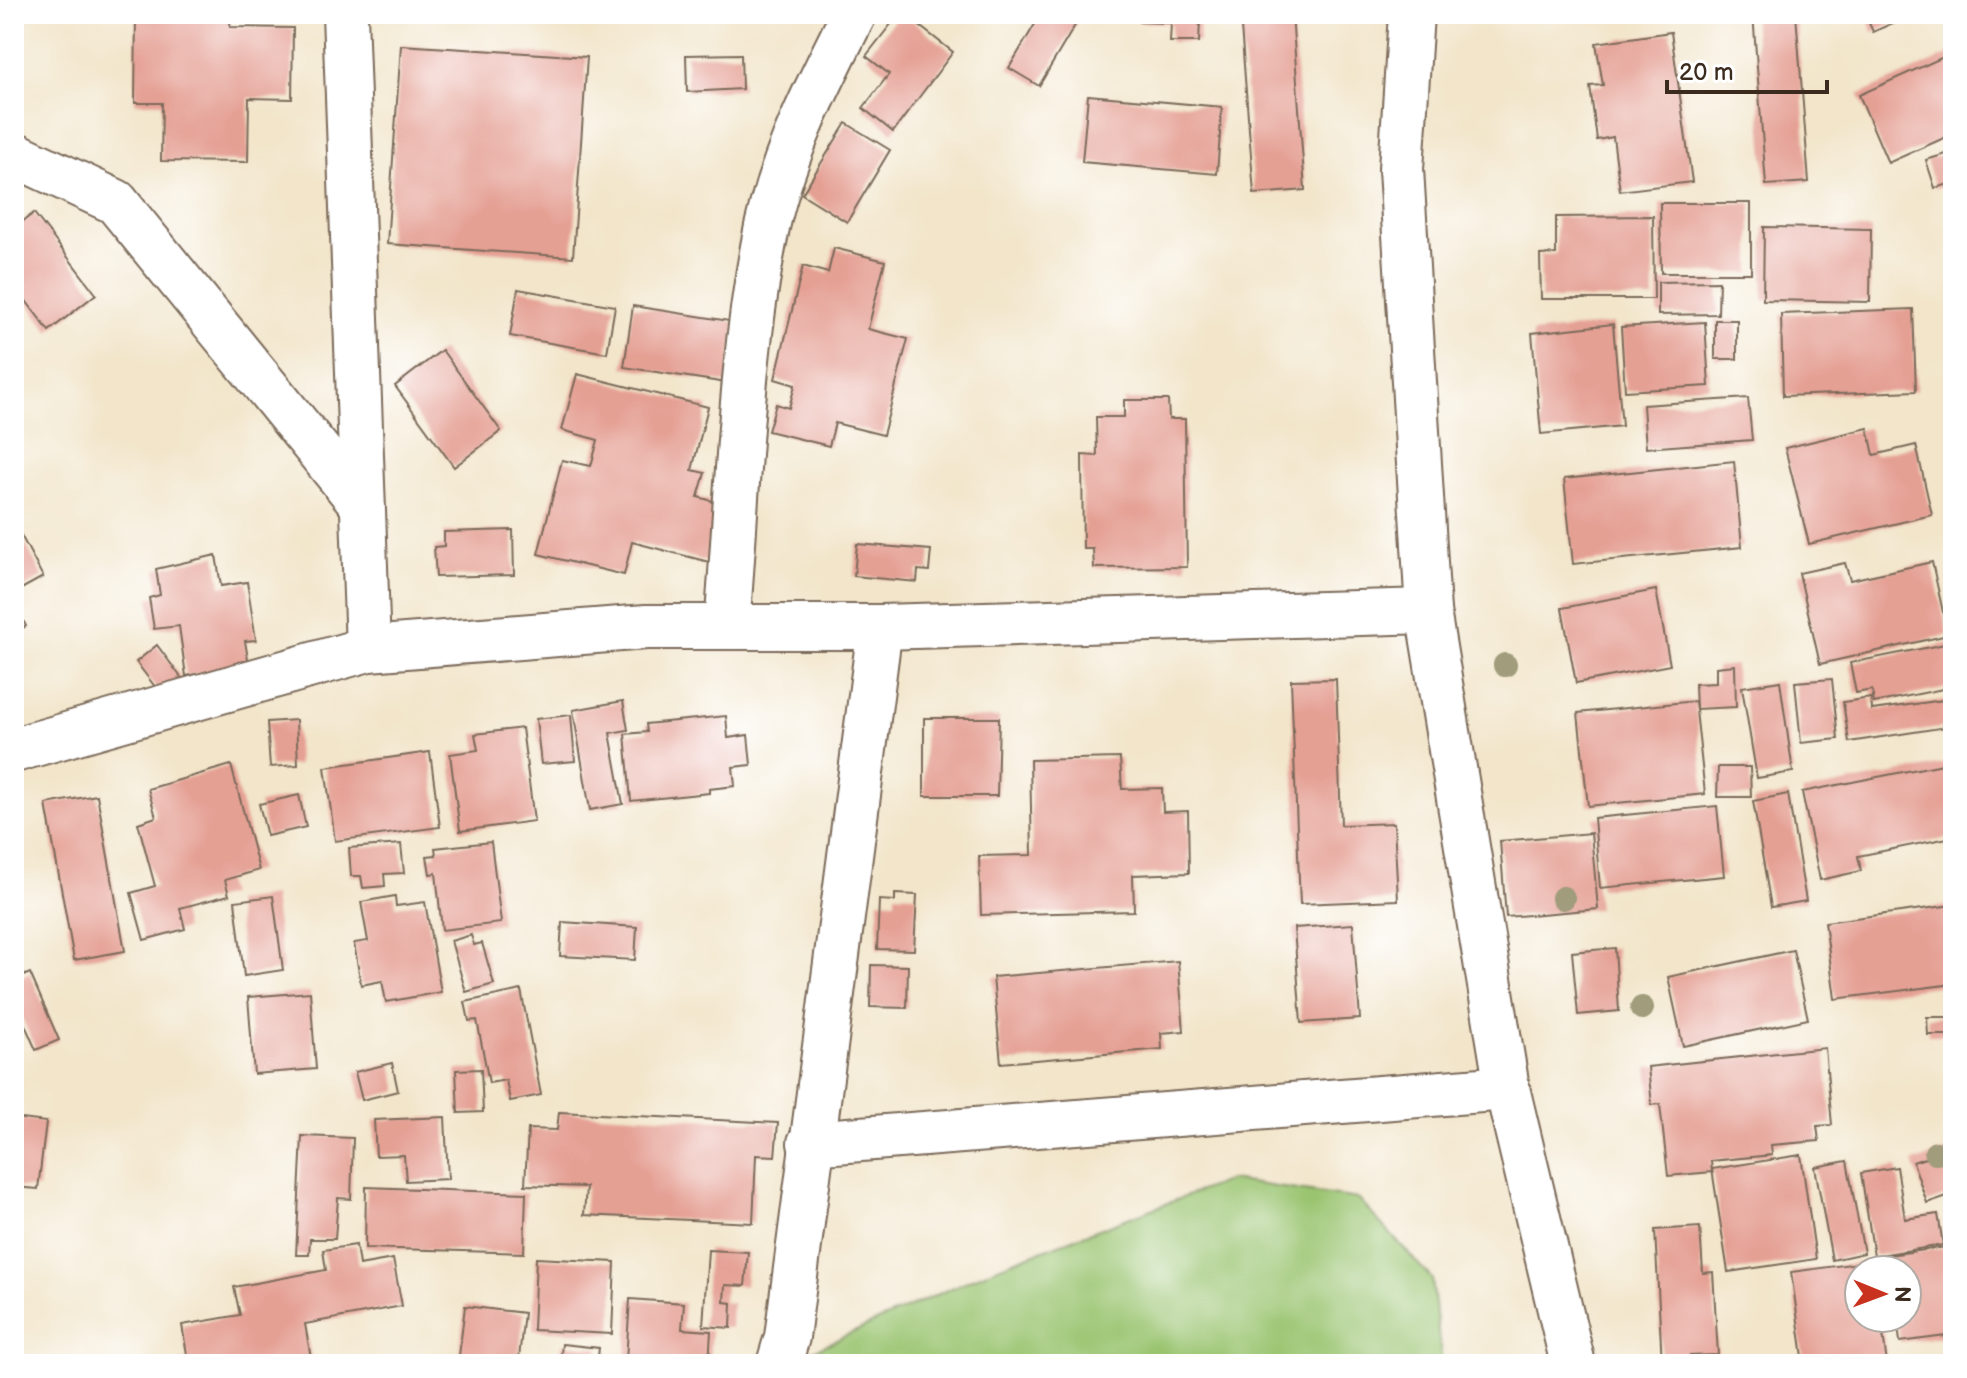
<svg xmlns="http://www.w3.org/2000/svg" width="1967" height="1378" font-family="'Balsamiq Sans',sans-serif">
	<rect width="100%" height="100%" fill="#fff"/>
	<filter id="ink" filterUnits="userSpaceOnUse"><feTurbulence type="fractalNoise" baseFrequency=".0125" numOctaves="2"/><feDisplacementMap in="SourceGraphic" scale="16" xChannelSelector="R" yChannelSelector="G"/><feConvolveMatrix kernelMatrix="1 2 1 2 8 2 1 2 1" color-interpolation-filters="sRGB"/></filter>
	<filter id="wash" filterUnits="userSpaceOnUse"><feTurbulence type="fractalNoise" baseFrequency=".006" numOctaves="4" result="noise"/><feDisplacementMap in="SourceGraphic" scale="32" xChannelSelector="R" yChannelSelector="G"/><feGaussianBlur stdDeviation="1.8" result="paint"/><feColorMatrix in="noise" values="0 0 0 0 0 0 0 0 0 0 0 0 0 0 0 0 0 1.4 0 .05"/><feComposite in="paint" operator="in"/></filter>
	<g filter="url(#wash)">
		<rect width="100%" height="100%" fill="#f2e5ca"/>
		<!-- green -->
		<path fill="#9ac470" stroke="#6a7747" stroke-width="2" d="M1229 1180 1358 1199 1432 1279 1442 1364H800L803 1355 998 1267Z"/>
		<g id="blocks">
			<!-- building -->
			<g fill="#e5a094">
				<path d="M136 14H231L230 27 293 28 292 99 249 98 248 162 161 161 162 103H135Z"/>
				<path d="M899 14H904L953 52 893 132 863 108 889 74 866 56Z"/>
				<path d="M1041 14H1064L1077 22 1039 86 1009 68Z"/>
				<path d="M1139 14H1220V21H1200L1199 42H1170L1171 23 1139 22Z"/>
				<path d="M1240 14H1292L1305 190 1254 194Z"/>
				<path d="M1753 14H1796L1809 182 1766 185Z"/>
				<path d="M1865 14H1913L1873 32Z"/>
				<path d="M1671 32 1692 182 1620 191 1613 137 1597 140 1590 86 1603 85 1596 43Z"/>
				<path d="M401 45 587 57 573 257 387 244Z"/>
				<path d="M741 54 742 89 687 92 686 55Z"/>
				<path d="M1950 54 1953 134 1888 163 1859 95Z"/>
				<path d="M1088 95 1222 107 1217 174 1082 162Z"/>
				<path d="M846 123 890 150 847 222 802 194Z"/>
				<path d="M1953 152V183L1935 188 1926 160Z"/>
				<path d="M1660 203H1751V273H1661Z"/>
				<path d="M34 213 96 294 49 331 14 285V228Z"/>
				<path d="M1653 216 1654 299H1541L1540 255 1556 254V217Z"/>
				<path d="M1764 227 1871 229 1870 302 1763 300Z"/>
				<path d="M834 248 885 261 868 329 908 339 883 435 835 423 829 446 768 431 776 404 789 408 795 385 775 379 803 266 828 273Z"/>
				<path d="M1719 281 1718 314 1658 315V282Z"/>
				<path d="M518 289 615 306 607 353 510 336Z"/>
				<path d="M633 306 736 322 727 383 624 367Z"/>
				<path d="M1913 309 1916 391 1783 396 1781 314Z"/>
				<rect x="1715" y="320" width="22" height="39"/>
				<path d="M1705 322 1709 386 1625 391 1621 327Z"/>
				<path d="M1613 324 1622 426 1541 434 1532 333Z"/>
				<path d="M442 350 501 431 454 467 395 386Z"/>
				<path d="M577 374 708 407 692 470 705 473 698 497 724 504 709 562 632 542 624 575 538 554 562 460 591 466 598 440 562 430Z"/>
				<path d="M1748 398 1752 440 1646 448 1643 405Z"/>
				<path d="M1124 400H1168L1169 419H1185L1187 567 1094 568 1093 549H1083L1082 455 1097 456 1096 417H1124Z"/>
				<path d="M1868 428 1874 455 1916 445 1932 515 1809 544 1785 448Z"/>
				<path d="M1734 461 1742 547 1573 564 1564 479Z"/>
				<path d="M14 522 43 577 14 593Z"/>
				<path d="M513 530 514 575 436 577 434 547 444 546V532Z"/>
				<path d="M857 544 931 550 929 571 918 570 917 582 854 576Z"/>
				<path d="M216 555 221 586 247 582 256 640 245 641 249 665 186 676 179 626 154 629 149 598 160 595 156 569Z"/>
				<path d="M1932 562 1948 635 1820 664 1799 573 1845 563 1850 580Z"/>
				<path d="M1656 590 1670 665 1576 683 1562 608Z"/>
				<path d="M14 603 26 626 14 633Z"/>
				<path d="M1950 643 1953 687 1874 703 1872 690 1856 693 1850 663Z"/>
				<path d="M157 645 183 680 163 697 136 662Z"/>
				<path d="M1735 665 1736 707 1696 709 1695 684 1716 683V667Z"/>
				<path d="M1336 679 1341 825 1394 823 1398 900 1300 904 1291 680Z"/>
				<path d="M1832 679 1838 739 1801 743 1795 682Z"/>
				<path d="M1780 681 1793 772 1757 778 1742 687Z"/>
				<path d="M1871 698 1872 710 1951 699 1953 726 1849 742 1843 702Z"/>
				<path d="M623 701 628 730 610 733 623 804 590 810 573 710Z"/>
				<path d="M1695 701 1705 794 1588 806 1578 713Z"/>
				<path d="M571 715 575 761 541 764 536 719Z"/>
				<path d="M726 716 728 738 748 735 751 765 733 767 735 786 709 789V793L631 801 625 734 647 732 646 724Z"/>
				<path d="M924 718H999L997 796H924Z"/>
				<path d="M296 720 298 765 270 767 267 722Z"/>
				<path d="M522 728 534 821 460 831 450 754 478 750 475 734Z"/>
				<path d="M430 752 440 827 335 841 325 767Z"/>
				<path d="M1120 758 1122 789 1162 788 1163 812 1188 811 1189 873 1133 875 1134 911 981 915 979 856 1032 855 1030 760Z"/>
				<path d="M1953 762V837L1858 856 1861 871 1820 880 1802 792Z"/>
				<path d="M231 765 259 870 225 880 229 895 180 908 185 929 144 940 131 893 155 886 138 823 156 817 148 789Z"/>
				<path d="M1718 767H1750L1751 797H1717Z"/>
				<path d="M1788 794 1806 901 1771 907 1753 801Z"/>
				<path d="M97 795 125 951 74 960 46 804Z"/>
				<path d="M299 795 306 827 267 836 259 804Z"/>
				<path d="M1717 806 1724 876 1600 888 1594 818Z"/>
				<path d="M1591 833 1598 909 1506 917 1500 841Z"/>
				<path d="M491 842 501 923 442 930 436 873 430 874 427 856 436 855 435 848Z"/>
				<path d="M401 844 404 873 384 874 385 886 363 888 361 876H351L349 848Z"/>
				<path d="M895 894 917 895 914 950 877 949 879 900 895 901Z"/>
				<path d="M273 896 283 970 244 976 235 901Z"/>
				<path d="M395 896 396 906 425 902 441 992 386 1002 382 981 361 985 354 943 368 941 361 902Z"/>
				<path d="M1953 905V984L1835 999 1825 922Z"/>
				<path d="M562 922 637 927 635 960 560 956Z"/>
				<path d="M1353 924 1360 1019 1301 1023 1294 928Z"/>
				<path d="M471 935 474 945 482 943 494 984 466 992 451 941Z"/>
				<path d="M1615 948 1619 1011 1578 1015 1572 952Z"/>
				<path d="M1793 950 1808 1019 1683 1046 1668 977Z"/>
				<path d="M1178 961 1184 1031 1161 1033 1162 1049 1001 1063 993 977Z"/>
				<path d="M871 965 908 966 907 1008 870 1007Z"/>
				<path d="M30 973 59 1040 36 1050 14 1000V980Z"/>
				<path d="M521 990 541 1095 510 1101 506 1080 489 1083 477 1020 469 1021 465 1002Z"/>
				<path d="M310 992 316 1069 254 1074 248 997Z"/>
				<path d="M1927 1017H1949L1950 1035H1928Z"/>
				<path d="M1825 1048 1832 1125 1817 1126 1819 1141 1771 1145 1772 1155 1711 1161 1712 1172 1668 1176 1660 1104 1652 1105 1648 1067Z"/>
				<path d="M392 1063 398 1091 362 1100 355 1072Z"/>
				<path d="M481 1069 483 1112 458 1113 456 1070Z"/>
				<path d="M559 1112 778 1123 775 1156 756 1155 753 1223 584 1215 586 1187 525 1185 528 1129 557 1130Z"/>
				<path d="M445 1117 448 1179 406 1181 404 1155 376 1156 374 1120Z"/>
				<path d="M14 1118 46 1122 38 1189 14 1187Z"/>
				<path d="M302 1136 353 1138 351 1199 338 1198 335 1239H310L309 1255H296Z"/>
				<path d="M1947 1151 1953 1169V1194L1927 1203 1913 1162Z"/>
				<path d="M1801 1155 1816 1259 1728 1272 1712 1169Z"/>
				<path d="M1847 1161 1864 1253 1832 1260 1815 1167Z"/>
				<path d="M1897 1167 1905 1219 1938 1214 1943 1245 1874 1256 1861 1173Z"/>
				<path d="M366 1187 526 1193 524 1253 365 1248Z"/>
				<path d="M1700 1227 1703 1273 1713 1272 1718 1355 1690 1356V1364H1662L1655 1230Z"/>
				<path d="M356 1245 359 1265 393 1259 402 1306 305 1324 312 1364H174L188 1360 182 1325 240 1315 234 1287 326 1270 323 1250Z"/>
				<path d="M1953 1246V1335L1900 1342 1897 1318H1907V1270H1891L1889 1255Z"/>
				<path d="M708 1250 748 1252 745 1286 725 1285 724 1302 732 1303 731 1328 703 1326Z"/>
				<path d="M536 1258 615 1262 612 1334 533 1330Z"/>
				<path d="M1873 1261 1875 1270H1859V1318H1881L1887 1364H1804L1791 1272Z"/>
				<path d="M630 1299 684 1303 682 1329 711 1331 709 1364H606L607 1359 626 1360Z"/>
				<path d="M465 1306 524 1313 519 1358 534 1360 533 1364H458Z"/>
				<path d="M562 1344 599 1348 597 1364H560Z"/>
			</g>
		</g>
	</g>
	<g filter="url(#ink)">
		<use href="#blocks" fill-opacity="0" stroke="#7b6b5a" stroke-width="2"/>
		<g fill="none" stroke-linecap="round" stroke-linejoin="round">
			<defs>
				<g id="street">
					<path d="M345 14 368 649"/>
					<path d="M1411 14 1401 169 1428 611 1507 1088 1573 1364"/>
					<path d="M14 154 116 202 361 503"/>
					<path d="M727 627C738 495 740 357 767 227 784 151 819 83 854 14"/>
					<path d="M14 750 368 649 646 627H880L1428 611"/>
					<path d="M810 1143 1507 1088"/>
					<path d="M779 1364 787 1337 880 627"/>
				</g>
			</defs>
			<!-- street casing -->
			<use href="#street" stroke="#7b6b5a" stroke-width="48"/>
			<!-- street -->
			<use href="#street" stroke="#fff" stroke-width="44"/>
		</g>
		<!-- trees -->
		<g fill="#a09c7b">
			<circle cx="1505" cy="665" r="12"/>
			<circle cx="1563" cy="898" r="12"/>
			<circle cx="1642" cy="1008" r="12"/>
			<circle cx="1936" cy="1153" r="12"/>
		</g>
	</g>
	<!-- margin -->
	<rect width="1967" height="1378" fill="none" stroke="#fff" stroke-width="48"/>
	<!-- north arrow -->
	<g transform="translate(1883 1294) rotate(91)"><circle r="38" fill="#ffffff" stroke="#b1aaa5" stroke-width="2"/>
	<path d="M0-6L14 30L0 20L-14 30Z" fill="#c8321e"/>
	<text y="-12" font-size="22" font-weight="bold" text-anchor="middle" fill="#3b2a1e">N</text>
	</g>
	<!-- scale -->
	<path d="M1667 80v12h160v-12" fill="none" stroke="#3b2a1e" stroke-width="4"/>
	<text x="1679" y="80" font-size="24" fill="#3b2a1e" stroke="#ffffff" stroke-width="6" paint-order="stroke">20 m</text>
</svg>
